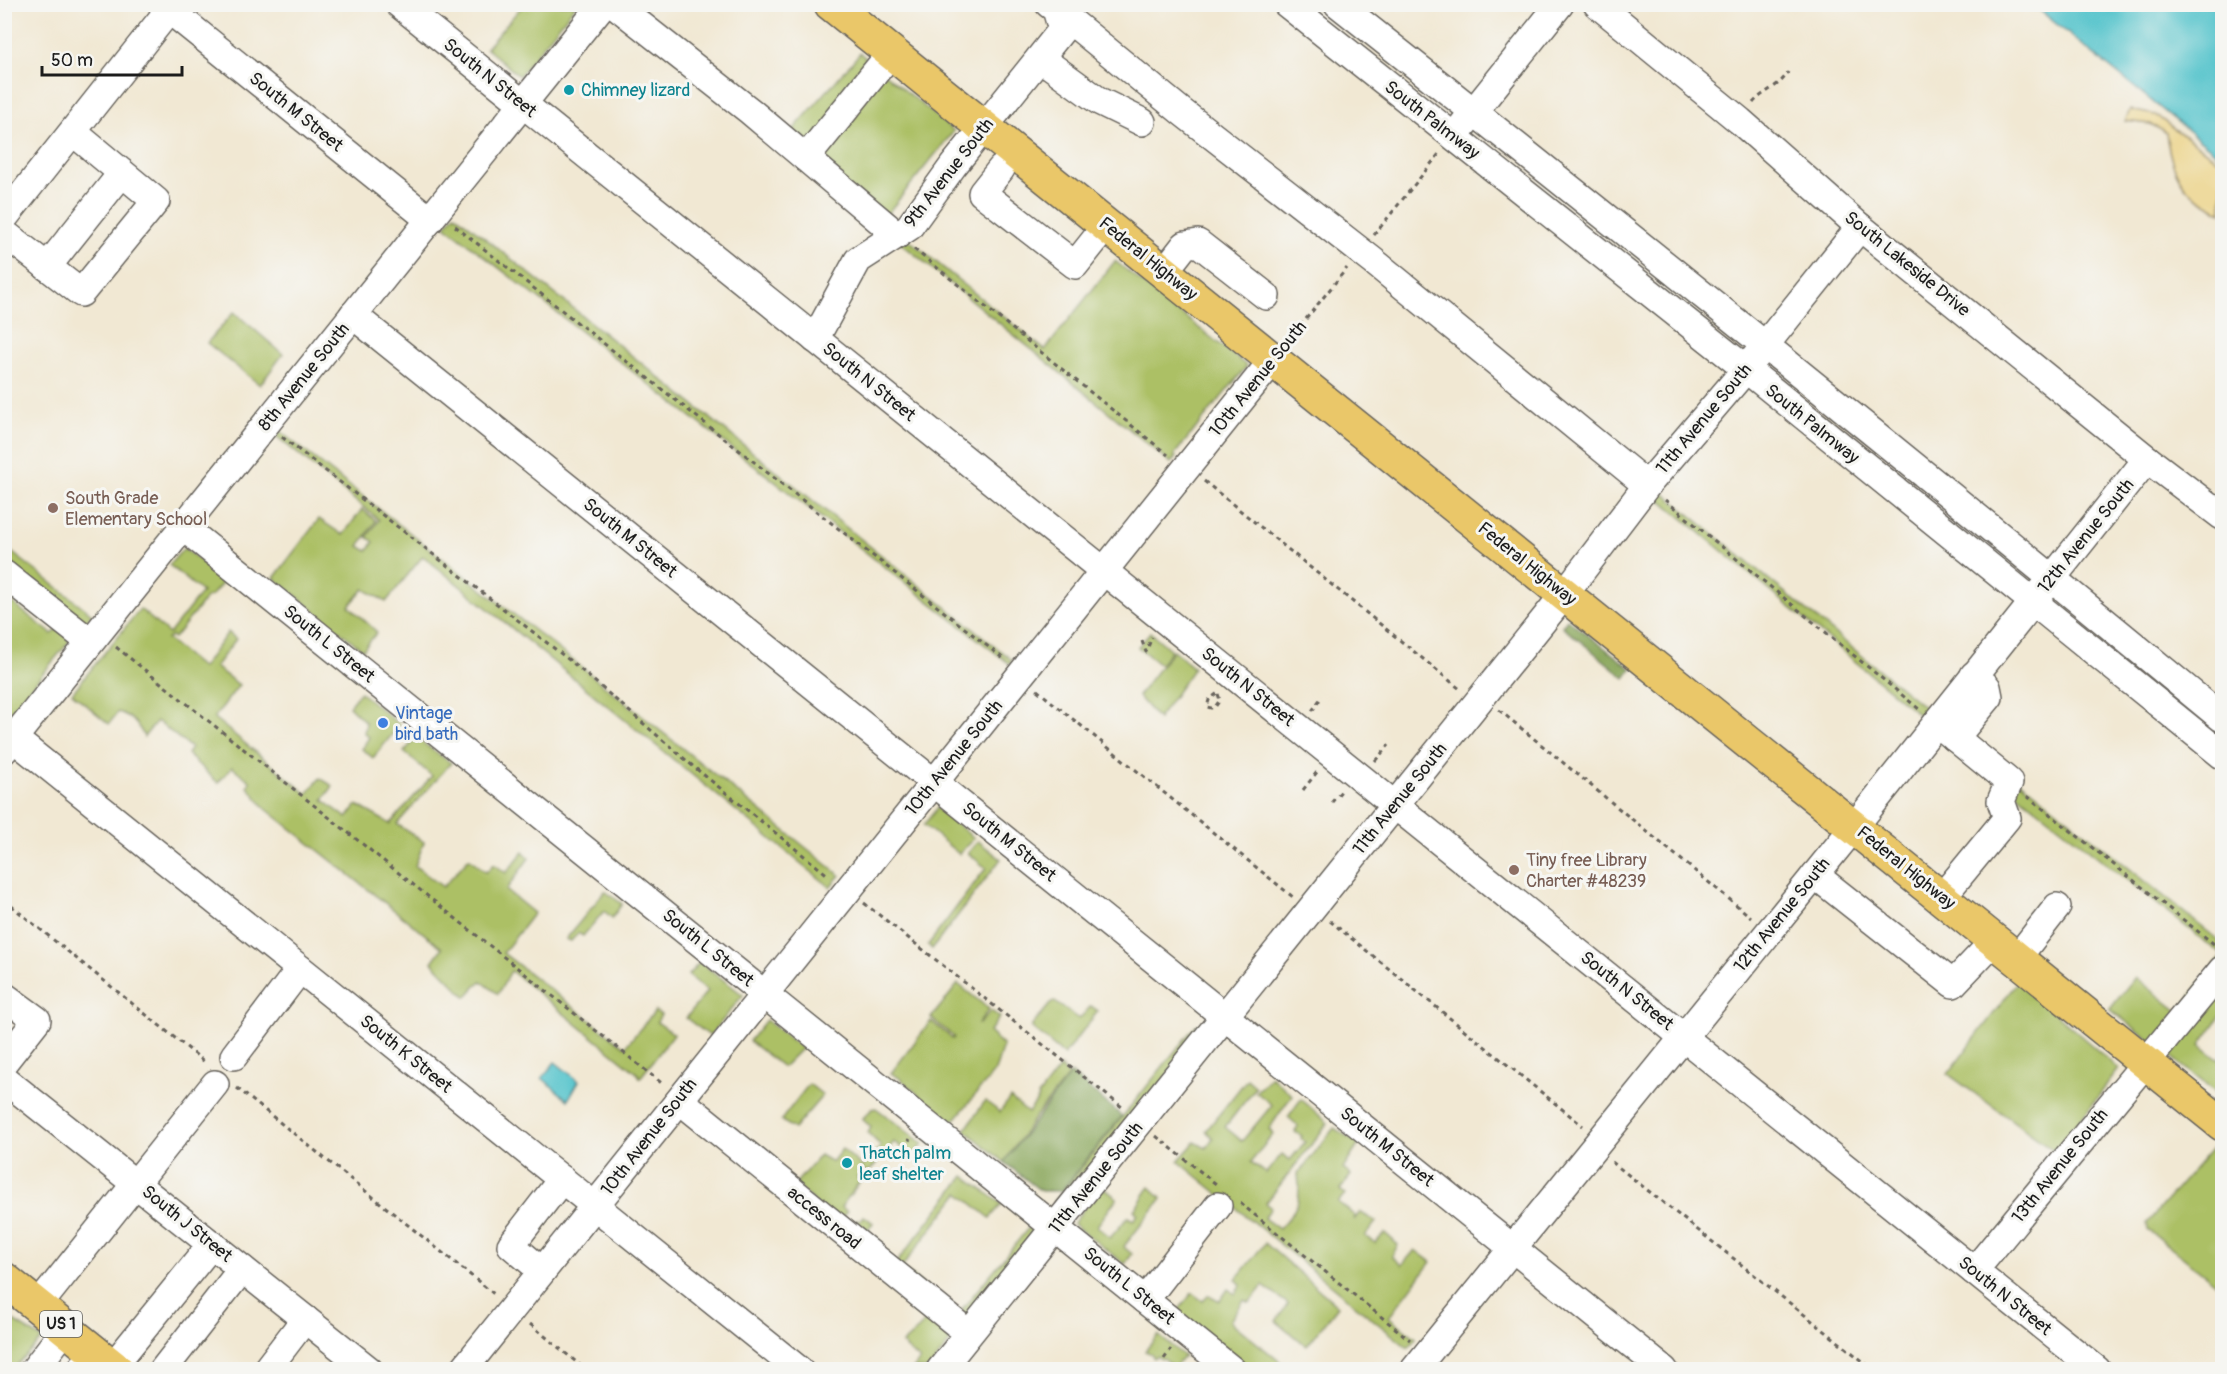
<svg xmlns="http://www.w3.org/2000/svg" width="2227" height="1374" font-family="Pangolin,sans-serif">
	<rect width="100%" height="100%" fill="#f6f6f2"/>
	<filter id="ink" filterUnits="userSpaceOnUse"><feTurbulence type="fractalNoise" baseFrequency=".0167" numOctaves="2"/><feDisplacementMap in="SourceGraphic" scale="12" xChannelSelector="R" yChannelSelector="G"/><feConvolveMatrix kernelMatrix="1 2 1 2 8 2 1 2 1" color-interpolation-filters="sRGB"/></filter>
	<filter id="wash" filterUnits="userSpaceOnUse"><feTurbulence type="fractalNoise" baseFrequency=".008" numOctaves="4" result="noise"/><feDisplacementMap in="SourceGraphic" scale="24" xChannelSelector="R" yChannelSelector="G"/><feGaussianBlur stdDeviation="1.35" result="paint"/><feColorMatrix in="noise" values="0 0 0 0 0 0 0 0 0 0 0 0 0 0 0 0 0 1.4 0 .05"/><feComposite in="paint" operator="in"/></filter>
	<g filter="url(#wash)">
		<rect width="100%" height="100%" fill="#f1e8d3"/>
		<!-- green -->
		<g fill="#acc065" stroke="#646e40" stroke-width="1.5">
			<path d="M523 5H576L519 76 486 48Z"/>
			<path d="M617 12 786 138 860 53 954 131 883 219 1045 350 1115 261 1247 366 1174 455 1176 457 1171 463Z"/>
			<path d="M455 214 1012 660 1010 664 445 226Z"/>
			<path d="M234 312 283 354 260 385 207 343Z"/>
			<path d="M278 430 575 662 840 875 830 887 423 556 386 602 364 589 349 606 377 632 363 650 274 578 319 519 343 535 362 509 376 521 359 546 367 551 374 542 367 537 379 520 275 435Z"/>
			<path d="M1660 490 1928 710 1922 717 1656 496Z"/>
			<path d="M5 547 92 614 5 719V597L52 634 58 629 5 575Z"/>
			<path d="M184 548 225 580 211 596 207 597 174 638 171 636 167 639 202 668 228 632 236 639 215 667 239 685 214 718 307 794 320 778 333 786 323 800 347 818 357 805 390 824 432 776 404 752 416 738 451 763 397 824 424 842 415 866 443 887 469 858 486 872 494 864 506 873 523 852 529 858 506 890 534 913 503 953 625 1047 655 1011 661 1015 657 1022 674 1034 640 1078 638 1074 511 971 498 994 481 981 466 997 432 962 442 948 266 809 248 787 250 781 232 767 218 783 187 754 191 748 157 721 144 737C139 725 131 716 118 712L109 724 72 693 140 609 169 634 202 592 169 565Z"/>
			<path d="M1150 632 1171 650 1160 665 1138 647Z"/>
			<path d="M1173 650 1194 668 1158 719 1138 696Z"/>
			<path d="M360 692 400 725 373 758 362 749 369 737 364 733 366 723 349 706Z"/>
			<path d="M1950 724 2222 943V955L1942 734Z"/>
			<path d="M937 808 974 838 959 854 924 825Z"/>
			<path d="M978 841 1001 859 932 949 928 945 986 868 968 853Z"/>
			<path d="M605 891 622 904 612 918 604 911 583 936 578 933 571 941 566 939Z"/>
			<path d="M2222 956V1014L2200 1045 2219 1060 2222 1056V1097L2110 1009 2135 977 2178 1011Z"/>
			<path d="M700 962 743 995 710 1036 686 1018 707 991 688 975Z"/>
			<path d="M2018 981 2119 1069 2056 1152 1948 1074Z"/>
			<path d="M958 984 989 1009 978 1024H979L991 1011 1000 1017 989 1032 1003 1046 995 1071 952 1123 898 1077 891 1073 931 1021 953 1039 954 1037 931 1018Z"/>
			<path d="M1055 1002 1079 1019 1091 1006 1098 1011 1064 1055 1031 1027 1051 1003Z"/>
			<path d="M766 1020 802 1048 783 1067 749 1041Z"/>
			<path d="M1196 1025 1203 1030 1062 1209 1054 1202Z"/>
			<path d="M1060 1067 1069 1075 1035 1117 1004 1162 965 1130 985 1101 1000 1112 1010 1098 1028 1113 1039 1098 1038 1096Z"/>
			<path d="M1271 1076 1292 1095 1269 1129 1273 1134 1251 1162 1266 1173 1282 1154 1290 1160 1305 1142 1301 1139 1302 1136 1295 1132 1298 1126 1288 1117 1301 1099 1328 1123 1266 1203 1271 1208 1264 1218 1279 1229C1298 1208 1301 1203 1298 1174L1334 1128 1359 1144 1343 1169 1351 1175 1340 1190 1345 1194 1338 1202 1355 1216 1354 1220 1360 1212 1376 1222 1365 1236 1375 1243 1385 1233 1398 1245 1392 1256 1402 1265 1415 1250 1431 1262 1389 1317 1416 1338 1408 1348 1178 1161 1195 1142 1206 1148 1213 1138 1206 1131 1247 1079 1256 1087 1225 1127 1242 1141 1272 1105 1256 1092Z"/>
			<path d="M809 1084 823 1095 794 1129 781 1120Z"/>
			<path d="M876 1108 923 1144 913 1157 894 1142 868 1173 863 1170 857 1178 861 1180 841 1207 847 1211 842 1219 852 1226 857 1220 860 1221 864 1216 873 1223 861 1240 893 1267 964 1176 1002 1204 990 1218 959 1193 902 1267 958 1314 1030 1226 1035 1234 929 1369H913L920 1360 902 1344 920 1328 931 1313 795 1184 820 1155 832 1162 842 1149 862 1166 861 1169 881 1146 868 1133 871 1127 862 1119 872 1109Z"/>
			<path d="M2214 1146 2222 1153V1288L2148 1230 2147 1223Z"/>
			<path d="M1100 1185 1117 1198 1097 1226 1110 1238 1128 1217 1133 1220 1138 1214 1134 1210C1141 1202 1143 1195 1150 1187L1162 1198 1125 1245 1124 1247 1132 1254 1125 1264 1073 1224Z"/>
			<path d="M1265 1243 1338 1306 1307 1346 1276 1321 1288 1304 1263 1286 1249 1303 1244 1300 1230 1321 1289 1369H1245L1173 1317 1192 1293 1203 1301 1209 1295 1220 1301 1228 1289 1235 1294 1241 1285 1236 1279Z"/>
			<path d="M10 1319 42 1339 13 1369 5 1370V1326Z"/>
			<path d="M1158 1335 1184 1356 1175 1367 1162 1358 1160 1359 1157 1356 1153 1358 1152 1354 1145 1351Z"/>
		</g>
		<!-- forest -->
		<g fill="#89a65a" stroke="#52613b" stroke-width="1.5">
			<path d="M1567 619 1632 669 1625 678 1562 626Z"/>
			<path d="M1071 1073 1122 1116 1061 1191H1041L1004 1162Z"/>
		</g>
		<!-- sand -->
		<path fill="#eeda9e" stroke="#857b5d" stroke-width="1.5" d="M2130 110 2155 115 2222 163V212C2212 206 2198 200 2189 191 2174 176 2169 154 2166 133L2151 124 2125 121Z"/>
		<!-- water -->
		<g fill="#56c4cc" stroke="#397074" stroke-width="1.5">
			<path d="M2033 5H2222V158Z"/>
			<path d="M555 1062 579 1081 568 1100 542 1078Z"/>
		</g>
	</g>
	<g filter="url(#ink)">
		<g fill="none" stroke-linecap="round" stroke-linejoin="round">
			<defs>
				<g id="minor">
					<path d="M162 4 430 220"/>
					<path d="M399 4 2097 1370"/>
					<path d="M614 4 750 111 897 235"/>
					<path d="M1287 4 1746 369 2222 755"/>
					<path d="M1338 4C1635 239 1930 477 2222 718"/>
					<path d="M1597 4 1740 121 1860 227 2147 459 2222 516"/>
					<path d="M1056 9 1182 112 1373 261 1637 477"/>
					<path d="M1040 58 1099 101 1142 122"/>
					<path d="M1463 125 1560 4"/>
					<path d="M806 158 891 53"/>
					<path d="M1001 169 982 193 1075 265 1106 226"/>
					<path d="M4 218 169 10"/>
					<path d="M4 233 81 293 156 201 73 132"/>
					<path d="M47 267 122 173"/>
					<path d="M1164 272 1185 245 1198 243 1266 296"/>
					<path d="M353 315 1664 1370"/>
					<path d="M815 339 858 260 909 227 953 166 1062 30 1056 9 1049 4"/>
					<path d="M183 527 1232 1370"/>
					<path d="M4 574 90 642"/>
					<path d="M1937 723 2009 782 2001 801 2007 818 1942 897"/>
					<path d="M13 738 799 1370"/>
					<path d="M1955 738 1989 697 1987 687 1974 675"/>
					<path d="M4 750 603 4"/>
					<path d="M1815 875 1953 984 1995 940"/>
					<path d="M2017 958 2057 907"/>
					<path d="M4 996 37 1020 4 1062"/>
					<path d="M234 1056 300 969"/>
					<path d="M4 1079 369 1370"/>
					<path d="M692 1110 957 1324"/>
					<path d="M542 1271 511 1245 562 1179"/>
					<path d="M1974 1271 2222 970"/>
					<path d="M1145 1300 1218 1206"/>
					<path d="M38 1306 215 1084"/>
					<path d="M113 1366 212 1244"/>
					<path d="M34 1370 66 1328"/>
					<path d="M80 1370 95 1352"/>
					<path d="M163 1370 242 1269"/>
					<path d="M266 1370 305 1319"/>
					<path d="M463 1370 1273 360"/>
					<path d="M940 1370 1555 606 1648 484 1746 369 1860 227"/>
					<path d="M1414 1370 1854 827 2147 459"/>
				</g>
				<g id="major">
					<path d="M831 4 2222 1124"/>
					<path d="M4 1279 117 1370"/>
				</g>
			</defs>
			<!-- minor casing -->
			<use href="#minor" stroke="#67635c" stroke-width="30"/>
			<!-- major casing -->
			<use href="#major" stroke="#67635c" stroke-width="36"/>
			<!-- path -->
			<g stroke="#67635c" stroke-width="3" stroke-dasharray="4.5 4.5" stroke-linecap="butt">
				<path d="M1753 103C1763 91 1781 86 1788 72"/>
				<path d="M455 226 1005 660"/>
				<path d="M1374 235 1439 154"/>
				<path d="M914 249 1168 455"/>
				<path d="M1289 340 1347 268"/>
				<path d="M282 437 573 663 694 767 829 876"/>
				<path d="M1204 481 1460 689"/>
				<path d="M1665 500 1919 709"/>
				<path d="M1142 641 1146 652 1152 637"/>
				<path d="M116 647 664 1085"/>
				<path d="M1037 690 1293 897"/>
				<path d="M1218 694 1220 700 1215 707 1211 708 1207 707 1209 700 1219 692"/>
				<path d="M1499 710 1751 917"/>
				<path d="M1312 711 1321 698"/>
				<path d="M1375 761 1389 745"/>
				<path d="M1303 790 1317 772"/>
				<path d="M2027 796 2219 948"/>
				<path d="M1332 802 1342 790"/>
				<path d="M4 900 206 1063"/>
				<path d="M864 903 1122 1107"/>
				<path d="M1330 921 1583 1126"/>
				<path d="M237 1088 494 1294"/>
				<path d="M1156 1136 1216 1184"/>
				<path d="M904 1148 910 1139"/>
				<path d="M1612 1162 1874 1370"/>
				<path d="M1240 1203 1410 1340"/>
				<path d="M530 1324 586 1370"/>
				<path d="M1164 1359 1171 1349"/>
			</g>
			<!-- minor -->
			<use href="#minor" stroke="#fff" stroke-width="27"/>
			<!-- major -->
			<use href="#major" stroke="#eac769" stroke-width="33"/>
		</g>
	</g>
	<!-- markers -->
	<g fill="#0f9aa8" stroke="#f6f6f2" stroke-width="2">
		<circle cx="569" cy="90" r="6"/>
		<circle cx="847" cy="1163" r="6"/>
	</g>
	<g fill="#8d6e63" stroke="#f6f6f2" stroke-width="2">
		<circle cx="53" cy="508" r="6"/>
		<circle cx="1514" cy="870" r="6"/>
	</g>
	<circle fill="#3f7fe0" stroke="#f6f6f2" stroke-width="2" cx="383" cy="723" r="6"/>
	<g text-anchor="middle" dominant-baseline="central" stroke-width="6" stroke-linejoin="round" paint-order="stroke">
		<!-- shield labels -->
		<rect fill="#f6f6f2" stroke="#5d5d5c" stroke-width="1.5" x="40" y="1311" width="42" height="26" rx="4.5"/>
		<g font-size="16" font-weight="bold" fill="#1c1c1c">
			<text x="61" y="1324">US 1</text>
		</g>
		<!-- street labels -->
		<g font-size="18" fill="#1c1c1c" stroke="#f6f6f2">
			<text transform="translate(490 78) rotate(39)">South N Street</text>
			<text transform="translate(296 112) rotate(39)">South M Street</text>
			<text transform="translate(1432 120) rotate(38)">South Palmway</text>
			<text transform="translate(949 173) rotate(-52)">9th Avenue South</text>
			<text transform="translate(1148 259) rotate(39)">Federal Highway</text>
			<text transform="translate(1907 264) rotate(39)">South Lakeside Drive</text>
			<text transform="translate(304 377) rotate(-51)">8th Avenue South</text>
			<text transform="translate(1258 379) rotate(-51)">10th Avenue South</text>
			<text transform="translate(869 382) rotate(39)">South N Street</text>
			<text transform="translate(1704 419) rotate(-50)">11th Avenue South</text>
			<text transform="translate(1812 424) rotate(39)">South Palmway</text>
			<text transform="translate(2086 536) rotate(-51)">12th Avenue South</text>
			<text transform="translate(630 538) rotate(39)">South M Street</text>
			<text transform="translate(1527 564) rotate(39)">Federal Highway</text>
			<text transform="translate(329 644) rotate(39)">South L Street</text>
			<text transform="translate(1248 687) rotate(39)">South N Street</text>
			<text transform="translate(954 758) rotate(-51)">10th Avenue South</text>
			<text transform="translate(1400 799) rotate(-51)">11th Avenue South</text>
			<text transform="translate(1009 842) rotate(39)">South M Street</text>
			<text transform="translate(1906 868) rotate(39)">Federal Highway</text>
			<text transform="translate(1782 915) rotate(-51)">12th Avenue South</text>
			<text transform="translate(708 948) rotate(39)">South L Street</text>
			<text transform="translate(1627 991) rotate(39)">South N Street</text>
			<text transform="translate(406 1054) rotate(39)">South K Street</text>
			<text transform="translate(649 1137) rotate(-52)">10th Avenue South</text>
			<text transform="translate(1387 1147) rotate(39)">South M Street</text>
			<text transform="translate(2060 1166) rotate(-51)">13th Avenue South</text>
			<text transform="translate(1096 1178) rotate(-51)">11th Avenue South</text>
			<text transform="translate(824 1218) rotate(39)">access road</text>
			<text transform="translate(187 1224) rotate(39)">South J Street</text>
			<text transform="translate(1129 1286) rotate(39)">South L Street</text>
			<text transform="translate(2005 1296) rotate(39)">South N Street</text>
		</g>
		<!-- culture labels -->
		<g font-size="18" fill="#0d838f" stroke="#f6f6f2" text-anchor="start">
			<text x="581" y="90">Chimney lizard</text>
			<text x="859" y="1153">Thatch palm<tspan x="859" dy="21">leaf shelter</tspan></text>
		</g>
		<!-- education labels -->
		<g font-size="18" fill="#785e54" stroke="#f6f6f2" text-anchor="start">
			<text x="65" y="498">South Grade<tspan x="65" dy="21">Elementary School</tspan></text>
			<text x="1526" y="860">Tiny free Library<tspan x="1526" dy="21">Charter #48239</tspan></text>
		</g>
		<!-- shop labels -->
		<g font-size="18" fill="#366cbe" stroke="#f6f6f2" text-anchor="start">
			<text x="395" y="713">Vintage<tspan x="395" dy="21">bird bath</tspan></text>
		</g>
	</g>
	<!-- margin -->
	<rect width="2227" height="1374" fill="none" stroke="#f6f6f2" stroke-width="24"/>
	<!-- scale -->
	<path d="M42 66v9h140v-9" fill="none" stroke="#1c1c1c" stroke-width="3"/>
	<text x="51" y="66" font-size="18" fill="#1c1c1c" stroke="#f6f6f2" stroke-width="4.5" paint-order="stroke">50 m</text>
</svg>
